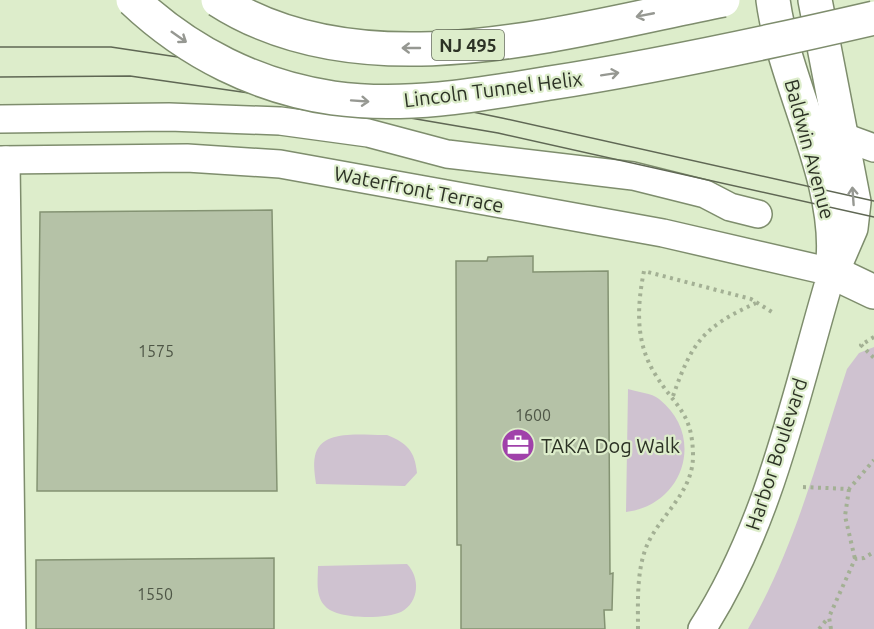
<svg xmlns="http://www.w3.org/2000/svg" width="874" height="629" font-family="Ubuntu,sans-serif">
	<rect width="100%" height="100%" fill="#ddedcb"/>
	<!-- green -->
	<g fill="#cfc2d0">
		<path d="M874 347V629H748C795 548 818 457 847 369L859 353Z"/>
		<path d="M628 389C637 392 652 393 659 399 706 436 684 505 626 512Z"/>
		<path d="M387 435C407 443 415 451 417 473L405 486 316 484C315 476 313 464 315 456 321 427 366 436 387 435Z"/>
		<path d="M407 564C420 577 420 602 401 612 386 619 337 620 325 606 315 596 318 579 318 566Z"/>
	</g>
	<!-- building -->
	<g fill="#b5c2a7" stroke="#849373" stroke-width="1.5">
		<path d="M272 210 277 491H37L40 212Z"/>
		<path d="M533 256V272L608 271 610 574 613 573 612 610H604L605 629H461V545H457L456 261H487L488 257Z"/>
		<path d="M274 558V629H36V560Z"/>
	</g>
	<g fill="none" stroke-linecap="round" stroke-linejoin="round">
		<defs>
			<g id="minor">
				<path d="M0 119 169 117 280 121 368 133 447 154 633 176 705 194 730 207 758 214"/>
				<path d="M841 136 874 148"/>
				<path d="M0 160 187 158 280 164 663 233 832 272C796 392 771 522 702 629"/>
				<path d="M6 160 12 629"/>
			</g>
			<g id="major">
				<path d="M773 0C784 83 840 178 833 260"/>
				<path d="M815 0 854 202 851 228 832 272"/>
				<path d="M832 272 874 292"/>
			</g>
		</defs>
		<!-- minor casing -->
		<use href="#minor" stroke="#7e8d6d" stroke-width="30"/>
		<!-- major casing -->
		<use href="#major" stroke="#7e8d6d" stroke-width="36"/>
		<!-- path -->
		<g stroke="#a3b094" stroke-width="4" stroke-dasharray="3 4.5" stroke-linecap="butt">
			<path d="M874 337 861 345 874 358"/>
			<path d="M673 396C692 342 703 327 756 303"/>
			<path d="M803 487 849 489 874 460"/>
			<path d="M849 489 845 516 855 559"/>
			<path d="M638 629C638 600 636 565 650 539 666 510 694 489 693 454 692 411 675 407 655 374 635 342 637 306 644 271L751 299 772 312"/>
			<path d="M819 629 828 618"/>
			<path d="M831 629 829 617 855 559 864 558 874 552"/>
		</g>
		<!-- minor -->
		<use href="#minor" stroke="#fff" stroke-width="27"/>
		<!-- major -->
		<use href="#major" stroke="#fff" stroke-width="33"/>
		<!-- tram -->
		<g stroke="#5f6754" stroke-width="1.5">
			<path d="M0 47H111L278 72 502 118 874 201"/>
			<path d="M0 77 130 76 346 107 498 133 874 217"/>
		</g>
		<defs>
			<g id="highway-bridge">
				<path d="M133 0C189 53 258 87 333 98 405 108 479 95 550 83 659 66 766 43 874 18"/>
				<path d="M218 0C363 93 566 31 723 0"/>
			</g>
		</defs>
		<!-- highway-bridge casing -->
		<use href="#highway-bridge" stroke="#7e8d6d" stroke-width="36" stroke-linecap="butt"/>
		<!-- highway-bridge -->
		<use href="#highway-bridge" stroke="#fff" stroke-width="33"/>
	</g>
	<!-- one-way arrows -->
	<defs><path id="oneway-shaft" d="M-6 0H5M1.5-3L5.5 0L1.5 3" fill="none" stroke-width="1.6" stroke-linecap="round" stroke-linejoin="round" transform="scale(1.5)"/></defs>
	<g stroke="#969892">
		<use href="#oneway-shaft" transform="translate(645 15) rotate(169)"/>
		<use href="#oneway-shaft" transform="translate(179 37) rotate(35)"/>
		<use href="#oneway-shaft" transform="translate(411 48) rotate(-180)"/>
		<use href="#oneway-shaft" transform="translate(610 74) rotate(-9)"/>
		<use href="#oneway-shaft" transform="translate(360 101) rotate(4)"/>
		<use href="#oneway-shaft" transform="translate(853 196) rotate(-94)"/>
	</g>
	<!-- icons -->
	<defs>
		<symbol id="office-disc" viewBox="-11 -11 22 22"><circle r="9.5" fill="#a041aa" stroke="#ddedcb"/><path d="M-6-3h4V-5.5h4V-3h4V5H-6ZM-1-4.5V-3h2v-1.5ZM-6 0V1H6V0Z" fill="#fff"/></symbol>
	</defs>
	<g fill-rule="evenodd">
		<use href="#office-disc" x="499" y="426" width="38" height="38"/>
	</g>
	<g text-anchor="middle" dominant-baseline="central" stroke-width="4.5" stroke-linejoin="round" paint-order="stroke">
		<!-- number labels -->
		<g font-size="16" fill="#4e5646">
			<text x="156" y="351">1575</text>
			<text x="533" y="415">1600</text>
			<text x="155" y="594">1550</text>
		</g>
		<!-- shield labels -->
		<rect fill="#ddedcb" stroke="#616a57" stroke-width="1.5" x="432" y="30" width="72" height="30" rx="4.5"/>
		<g font-size="18" font-weight="bold" fill="#2c3225">
			<text x="468" y="45">NJ 495</text>
		</g>
		<!-- street labels -->
		<g font-size="20" fill="#2c3225" stroke="#ddedcb">
			<text transform="translate(493 89) rotate(-7)">Lincoln Tunnel Helix</text>
			<text transform="translate(810 149) rotate(75)">Baldwin Avenue</text>
			<text transform="translate(419 189) rotate(11)">Waterfront Terrace</text>
			<text transform="translate(776 454) rotate(-72)">Harbor Boulevard</text>
		</g>
		<!-- poi labels -->
		<g font-size="20" fill="#2c3225" stroke="#ddedcb" text-anchor="start">
			<text x="541" y="445">TAKA Dog Walk</text>
		</g>
	</g>
</svg>
